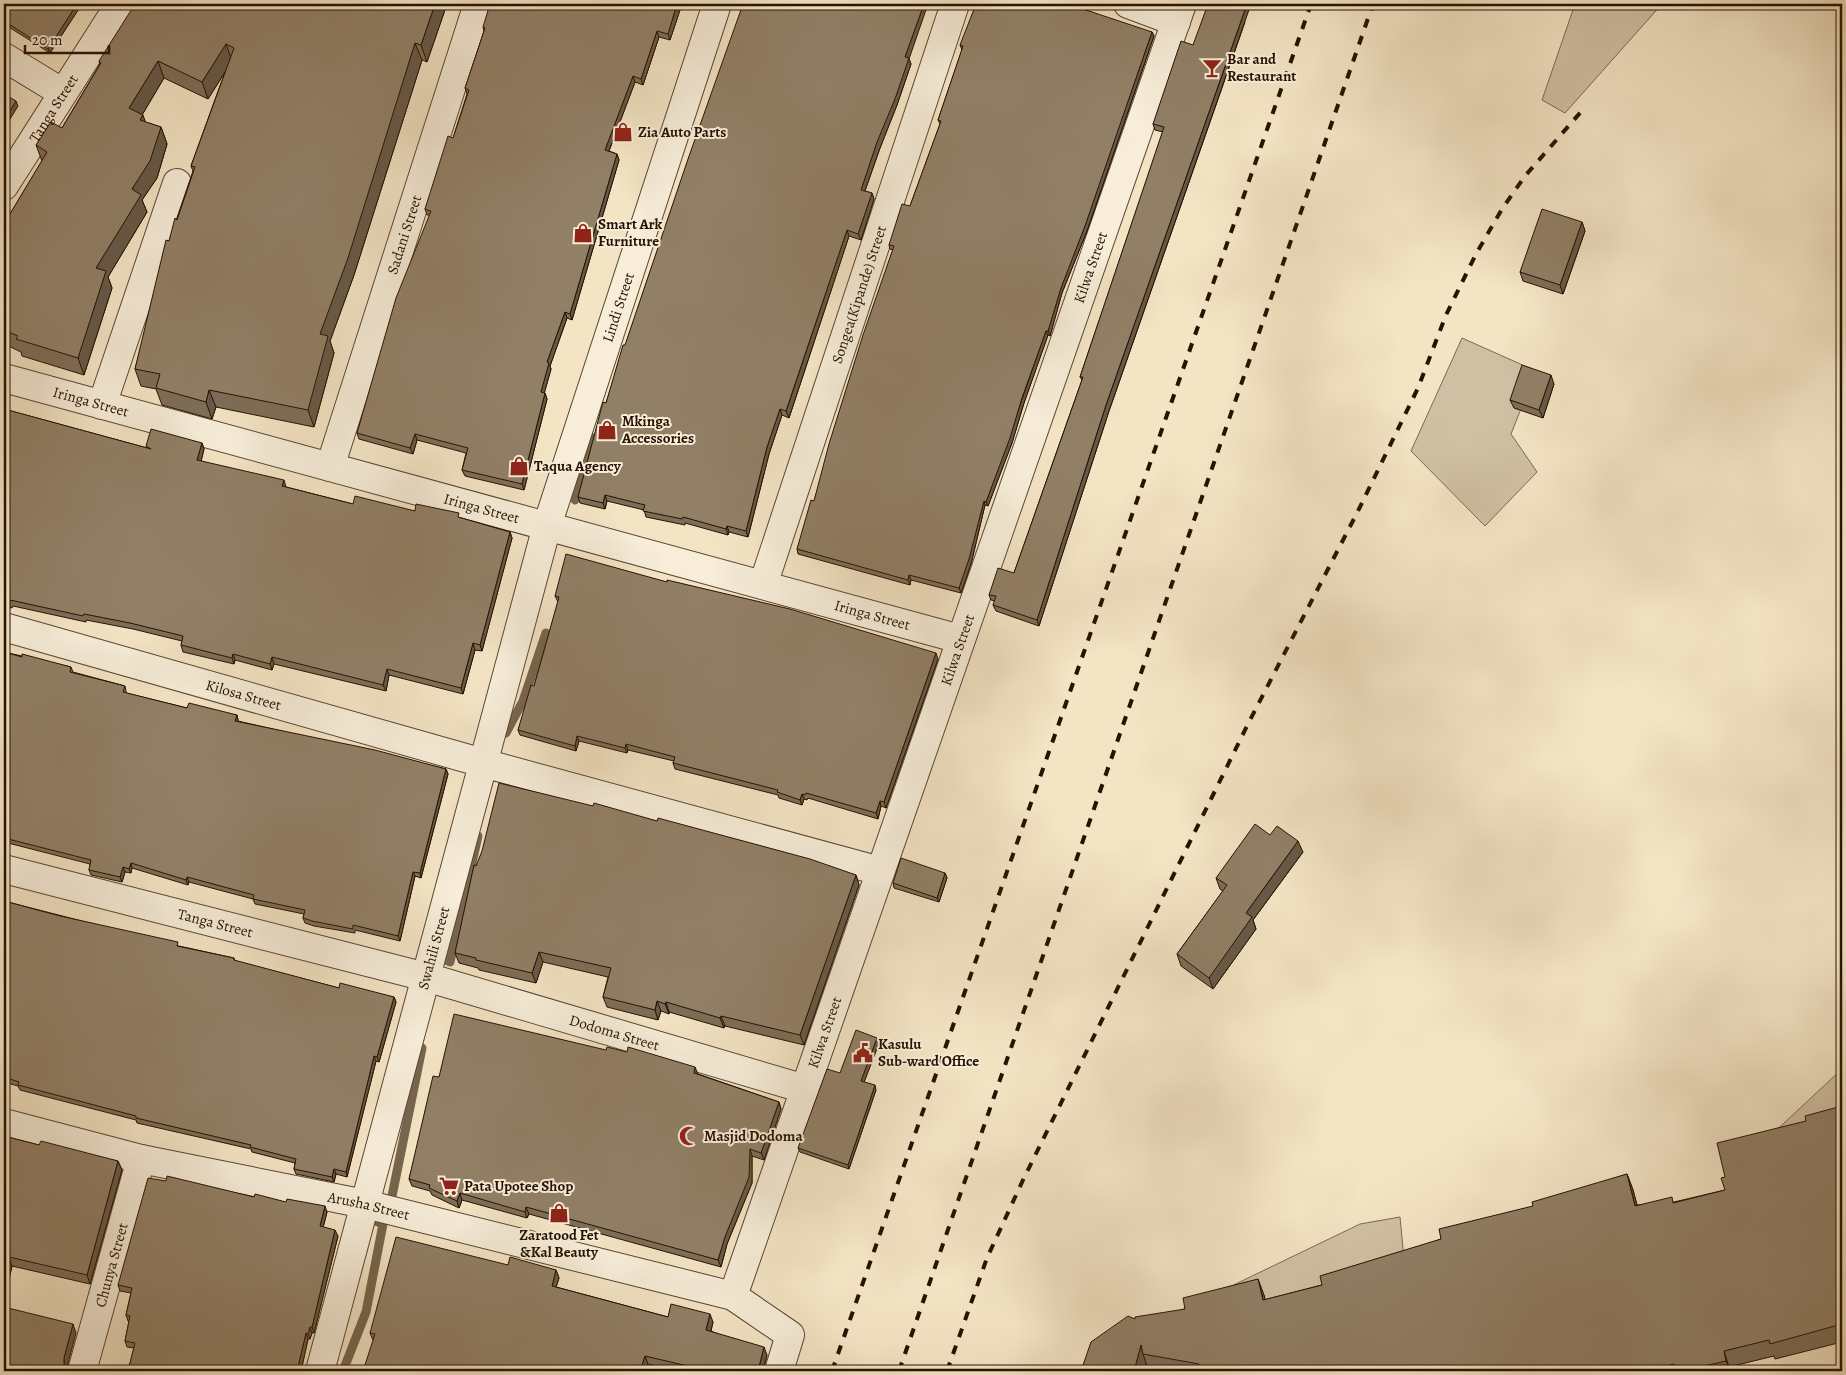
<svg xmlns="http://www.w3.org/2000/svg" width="1846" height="1375" font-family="Alegreya,serif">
	<rect width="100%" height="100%" fill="#f3e4c4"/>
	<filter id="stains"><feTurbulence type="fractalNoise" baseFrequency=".004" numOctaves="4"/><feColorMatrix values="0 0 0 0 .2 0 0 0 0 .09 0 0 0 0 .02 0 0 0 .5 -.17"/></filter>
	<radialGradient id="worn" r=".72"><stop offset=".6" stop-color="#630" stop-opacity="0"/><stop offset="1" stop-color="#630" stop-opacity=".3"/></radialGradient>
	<!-- green -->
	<g fill="#d0c0a3" stroke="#7b6952">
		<path d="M1575 4H1662L1565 113 1542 100Z"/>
		<path d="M1462 338 1536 371 1511 434 1537 472 1485 526 1411 451Z"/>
		<path d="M1842 1069V1126L1768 1138Z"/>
		<path d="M1400 1217 1404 1259 1279 1306 1161 1320 1360 1224Z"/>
	</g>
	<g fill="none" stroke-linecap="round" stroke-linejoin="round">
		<!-- stream -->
		<g stroke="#77654e" stroke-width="9">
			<path d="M575 500 590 436"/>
			<path d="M506 733 523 701 546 633"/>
			<path d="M440 957 450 962 478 836"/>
			<path d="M391 1201 422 1048"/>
			<path d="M343 1371 366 1312 383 1224 376 1221"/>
		</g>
		<defs>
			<g id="minor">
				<path d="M1128 4 1176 22"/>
				<path d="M4 57 63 93"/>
				<path id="s1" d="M4 186 120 4"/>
				<path id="s2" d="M4 378 960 639"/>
				<path d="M102 405 177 183"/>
				<path id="s3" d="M330 467 478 4"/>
				<path id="s4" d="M763 585 955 4"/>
				<path id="s5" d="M4 627 483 763 880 871"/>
				<path id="s6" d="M4 869 426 977 805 1089"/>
				<path id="s7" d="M4 1123 141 1159 365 1204 733 1296 790 1335 779 1371"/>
				<path id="s8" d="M733 1296 1182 4"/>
				<path id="s9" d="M82 1371 141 1159"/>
				<path id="s10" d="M320 1371 547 526 717 4"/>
			</g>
		</defs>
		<!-- minor casing -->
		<use href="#minor" stroke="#594632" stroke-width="30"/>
		<!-- minor -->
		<use href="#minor" stroke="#f7edd9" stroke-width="28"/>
		<!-- rail -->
		<g stroke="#261201" stroke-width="4" stroke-dasharray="9 9" stroke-linecap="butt">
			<path d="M832 1371 1311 4"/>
			<path d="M899 1371 1373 4"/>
			<path d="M947 1371 987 1258 1023 1180 1248 724 1358 511 1418 388 1446 315 1476 254 1502 209 1525 176 1586 106"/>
		</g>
	</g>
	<!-- wall -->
	<g fill="#7d6d58" stroke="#261201">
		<path d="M4 4H82L50 53 4 24Z"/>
		<path d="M447 4 427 62 422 60 354 275 330 341 334 353 314 427 216 407 212 419 162 405 156 389 141 386 135 369 169 241 193 171 191 166 225 72 208 99 164 78 142 115 145 122 161 127 167 144 157 178 142 200 147 212 108 277 112 288 84 375 22 356 21 352 4 344V224L42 161 36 145 62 128 100 64 99 61Z"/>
		<path d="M682 4 670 40 659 37 643 85 635 82 609 151 617 154 619 160 572 320 567 318 550 366 551 369 544 393H545L547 399 524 490 465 476 462 470 466 453 417 440 413 454 359 439 357 433 430 215H427L425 209 453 138 467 94 465 88 484 31 483 27Z"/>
		<path d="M1245 22 1109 411 1039 626 996 611 993 605 995 601 991 600 989 595 1014 573 1082 380 1080 377 1163 132 1155 130 1153 124 1193 45Z"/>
		<path d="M1152 32 1154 36 1087 231 1062 293 1050 336 1048 335 1024 403 1012 443 988 506 985 505 971 564 961 593 911 580 910 585 798 554 797 549 814 501 893 250 890 249 889 245 910 206 940 124 938 120 962 50 960 45Z"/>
		<path d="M909 59 911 64 897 105 880 148 865 191 872 193 874 199 861 240 849 236 789 418 782 415 769 454 748 537 729 532 728 535 685 523V525L646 517 644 510 607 501 605 509 580 503 578 497 606 403 625 345Z"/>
		<path d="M1582 222 1585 231 1563 294 1523 281 1520 272Z"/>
		<path d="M1554 384 1543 418 1514 408 1510 400Z"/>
		<path d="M4 409 147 448 146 446 202 443 204 449 201 461 286 487 353 504 415 511 460 518 510 532 512 538 482 651 475 650 463 694 389 675 386 691 274 664 272 670 235 660 234 664 183 652 181 645 182 641 133 629 86 620V622L13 606 12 608 4 606Z"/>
		<path d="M555 596 938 659 886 808 881 806 878 819 808 798 807 800 804 799 802 805 779 798 778 795 675 769 673 763 674 761 628 750 627 753 579 741 576 751 520 735 518 730 534 686 558 602Z"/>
		<path d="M4 652 71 667 73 672 125 686 126 691V693L187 708 237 715 238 720V721L446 769 448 774 421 878 415 876 400 941 355 930V933L314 926 305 923 303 918 304 914 255 904 253 899 189 882 188 885 132 868 131 873 125 872 122 882 91 875 89 870 90 864 4 842Z"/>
		<path d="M593 806 657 821 856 875 859 885 804 1045 725 1026 724 1028 669 1012V1014L661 1011 658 1020 607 1007 603 997 608 977 543 962 536 983 479 970 478 968 459 963 455 953 476 866Z"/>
		<path d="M1270 835 1303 852 1253 920 1256 929 1213 989 1181 966 1177 954 1223 891 1220 889 1216 878Z"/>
		<path d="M945 873 947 878 939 902 894 888 893 883Z"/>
		<path d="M4 901 179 946 234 958 235 961 339 988 394 997 396 1002 379 1062 376 1061 347 1177 336 1174 334 1182 296 1174 294 1169 295 1163 252 1152 251 1149 137 1123 136 1120 20 1090 18 1086 4 1082Z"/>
		<path d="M879 1043 864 1082 876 1090 849 1169 800 1152 798 1148 840 1073Z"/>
		<path d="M698 1074 779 1102 781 1109 764 1160 752 1156V1183L727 1244 721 1267 529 1214 527 1218 462 1200 459 1208 432 1195 430 1191 412 1186 409 1179 439 1077Z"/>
		<path d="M1842 1106V1342L1775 1359 1774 1356 1729 1367 1730 1371H1156L1149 1370 1146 1363 1144 1371H1081L1135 1319 1264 1295 1265 1300 1322 1285 1441 1239 1627 1174 1633 1190 1637 1205 1674 1202 1725 1190V1177L1806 1121Z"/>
		<path d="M4 1136 39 1145 118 1161 122 1170 90 1284 12 1266 4 1300Z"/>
		<path d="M254 1197 327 1212 323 1227 338 1236 314 1333H312L310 1339H308L301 1371H128L134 1348 127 1347 125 1341 129 1321H128L126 1315 131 1293 120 1291 118 1285Z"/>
		<path d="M508 1265 556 1270 559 1278 556 1287 668 1317 713 1322 711 1331 767 1355 763 1371H679L648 1364 373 1340 370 1333Z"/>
	</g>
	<!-- shaded-wall -->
	<g fill="#665947" stroke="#261201">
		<path d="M77 4H82L50 53 48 49Z"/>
		<path d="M435 4H447L427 62 421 45Z"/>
		<path d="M677 4H682L670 40 668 34Z"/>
		<path d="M924 4H928L909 59 911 64 897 105 880 148 863 196 861 190 905 57Z"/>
		<path d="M1247 4H1251L1109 411 1039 626 1037 620 1106 405Z"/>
		<path d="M657 31 659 37 643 85 641 79Z"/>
		<path d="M1152 32 1154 36 1087 231 1062 293 1050 336 1048 331 1061 288Z"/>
		<path d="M415 43 422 60 354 275 330 341 334 353 314 427 308 410 320 334Z"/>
		<path d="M226 44 232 61 208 99 202 82Z"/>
		<path d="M158 61 164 78 136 125 129 108Z"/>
		<path d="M633 76 635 82 607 156 605 150Z"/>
		<path d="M16 101 18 106 4 129V121Z"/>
		<path d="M143 115 149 132 140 120Z"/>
		<path d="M161 127 167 144 157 178 142 200 147 212 108 277 112 288 84 375 78 358 96 268Z"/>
		<path d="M617 154 619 160 572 320 570 314Z"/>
		<path d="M872 193 874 199 861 240 858 234Z"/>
		<path d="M1582 222 1585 231 1563 294 1560 285Z"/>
		<path d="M847 230 849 236 789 418 786 411Z"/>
		<path d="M565 312 567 318 550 366 551 369 543 398 541 392 547 362Z"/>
		<path d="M1046 331 1048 335 1024 403 1012 443 988 506 986 502Z"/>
		<path d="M1551 375 1554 384 1543 418 1539 410Z"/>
		<path d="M209 390 216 407 212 419 206 402Z"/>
		<path d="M545 393 547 399 524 490 522 484Z"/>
		<path d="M780 409 782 415 769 454 748 537 746 531 767 447Z"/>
		<path d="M415 434 417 440 413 454 410 448Z"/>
		<path d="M202 443 204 449 200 466 197 460Z"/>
		<path d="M284 480 286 487 285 493 282 486Z"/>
		<path d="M605 495 607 501 605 509 603 503Z"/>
		<path d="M984 501 985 505 971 564 961 593 959 588Z"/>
		<path d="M727 526 729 532 728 535 726 529Z"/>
		<path d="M510 532 512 538 482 651 480 645Z"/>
		<path d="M909 575 911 580 910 585 908 580Z"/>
		<path d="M473 643 475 650 463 694 461 688Z"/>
		<path d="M936 653 938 659 886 808 884 802Z"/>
		<path d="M233 654 235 660 234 664 232 658Z"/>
		<path d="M272 657 274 664 272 670 270 664Z"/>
		<path d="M387 669 389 675 386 691 383 685Z"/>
		<path d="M237 715 238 720 237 725 235 721Z"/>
		<path d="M577 736 579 741 576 751 575 746Z"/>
		<path d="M626 744 628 750 627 753 625 748Z"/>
		<path d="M446 769 448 774 421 878 420 873Z"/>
		<path d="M802 794 804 799 802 805 800 800Z"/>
		<path d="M880 801 881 806 878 819 876 813Z"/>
		<path d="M1298 841 1303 852 1253 920 1256 929 1213 989 1209 978 1246 913Z"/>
		<path d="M131 863 132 868 131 873 129 869Z"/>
		<path d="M123 867 125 872 122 882 120 877Z"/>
		<path d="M413 872 415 876 400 941 398 936Z"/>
		<path d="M945 873 947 878 939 902 937 898Z"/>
		<path d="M856 875 859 885 804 1045 800 1035Z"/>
		<path d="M187 877 189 882 188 885 186 880Z"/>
		<path d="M539 952 543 962 536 983 532 973Z"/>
		<path d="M394 997 396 1002 379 1062 377 1057Z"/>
		<path d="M657 1001 661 1011 658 1020 655 1010Z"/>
		<path d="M666 1002 669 1012V1014L665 1004Z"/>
		<path d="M721 1016 725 1026 724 1028 720 1018Z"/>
		<path d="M877 1038 879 1043 863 1085 861 1081Z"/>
		<path d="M374 1056 376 1061 347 1177 346 1172Z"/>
		<path d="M695 1067 698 1074 696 1080 694 1073Z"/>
		<path d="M875 1085 876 1090 849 1169 848 1165Z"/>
		<path d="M779 1102 781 1109 764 1160 761 1153Z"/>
		<path d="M750 1149 752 1156V1183L727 1244 721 1267 718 1260Z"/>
		<path d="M118 1161 122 1170 90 1284 87 1275Z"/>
		<path d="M334 1169 336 1174 334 1182 332 1177Z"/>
		<path d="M1627 1174 1633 1190 1641 1221 1635 1206Z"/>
		<path d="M460 1193 462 1200 459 1208 457 1201Z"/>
		<path d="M325 1206 327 1212 322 1232 320 1226Z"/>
		<path d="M526 1207 529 1214 527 1218 525 1212Z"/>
		<path d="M335 1230 338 1236 314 1333 312 1327Z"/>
		<path d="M9 1257 12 1266 4 1300V1278Z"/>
		<path d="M556 1270 559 1278 554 1294 552 1286Z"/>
		<path d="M1258 1279 1264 1295 1269 1316 1263 1300Z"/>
		<path d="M710 1314 713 1322 709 1338 706 1330Z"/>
		<path d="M73 1324 76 1333 67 1367V1371L64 1366V1358Z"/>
		<path d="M310 1327 312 1333 310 1339 308 1334Z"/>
		<path d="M306 1333 308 1339 301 1371H297Z"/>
		<path d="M1141 1345 1143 1354 1146 1363 1144 1371H1134Z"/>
		<path d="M764 1347 767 1355 763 1371H758Z"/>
		<path d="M1724 1351 1729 1367 1730 1371 1726 1361Z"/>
		<path d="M645 1356 648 1364 646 1371H640Z"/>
	</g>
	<!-- building -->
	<g fill="#917f66" stroke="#261201">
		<path d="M4 4H77L48 49 4 21Z"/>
		<path d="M135 4H435L421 45 415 43 348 258 320 334 328 336 308 410 209 390 206 402 156 388 160 374 135 369 166 240 169 241 175 218 177 220 195 167 191 166 234 48 226 44 202 82 158 61 129 108 143 115 140 120 161 127 150 161 132 189 141 195 96 268 106 271 78 358 16 339 18 336 4 330V224L47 152 36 145 51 122 62 128 101 63 99 61Z"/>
		<path d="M490 4H677L668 34 657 31 641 79 633 76 605 150 617 154 570 314 565 312 547 362 549 363 541 392 545 393 522 484 462 470 468 448 415 434 410 448 357 433 396 298 431 211 425 209 448 136 453 138 469 90 465 88 485 28 483 27Z"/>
		<path d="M743 4H924L905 57 909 58 895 99 877 142 861 190 872 193 858 234 847 230 786 411 780 409 767 447 746 531 727 526 726 529 683 517 682 519 643 511 645 505 605 495 603 503 578 497 603 402 606 403 623 345H625L688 159Z"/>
		<path d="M976 4H1068L1152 32 1085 226 1061 288 1048 331H1046L1022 398 1010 438 986 502 984 501 969 559 959 588 909 575 908 580 797 549 811 500 814 501 829 444 863 335 894 246 889 245 902 204 910 206 941 121 938 120 963 46 960 45Z"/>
		<path d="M1208 4H1247L1106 405 1037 620 993 605 996 596 989 595 998 568 1014 573 1083 377H1080L1164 127 1153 124 1181 41 1193 45Z"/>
		<path d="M4 94 16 101 4 121Z"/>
		<path d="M1542 209 1582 222 1560 285 1520 272Z"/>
		<path d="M1522 365 1551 375 1539 410 1510 400Z"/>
		<path d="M4 409 151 449 146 446 151 429 202 443 197 460 284 480 282 486 353 504 355 496 415 511 416 504 459 513 458 517 510 532 480 645 473 643 461 688 387 669 383 685 272 657 270 664 233 654 232 658 181 645 183 636 130 623 84 614 83 616 10 600V602L4 600Z"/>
		<path d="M566 554 667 582V580L790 609 936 653 884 802 880 801 876 813 806 793 805 795 802 794 800 800 777 792 778 790 673 763 675 757 626 744 625 748 577 736 575 746 518 730 531 685 534 686 542 658 559 597 555 596Z"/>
		<path d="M4 652 22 657V654L71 667 70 672 125 686 123 692 187 708 189 703 237 715 235 721 375 750 446 769 420 873 413 872 398 936 353 925V929L312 921 303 918 305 910 253 899 254 895 187 877 186 880 131 863 129 869 123 867 120 877 89 870 91 860 4 838Z"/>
		<path d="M499 783 593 806 594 803 657 821 658 818 669 821 810 859 856 875 800 1035 721 1016 720 1018 666 1002 665 1004 657 1001 655 1010 603 997 611 968 539 952 532 973 476 960V958L455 953 474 865 476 866 482 851Z"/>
		<path d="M1255 824 1270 835 1277 826 1298 841 1246 913 1252 917 1209 978 1177 954 1227 885 1216 878Z"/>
		<path d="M901 858 945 873 937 898 893 883Z"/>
		<path d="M4 901 60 916 178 942 177 946 234 958V960L339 988 340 983 394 997 377 1057 374 1056 346 1172 334 1169 332 1177 294 1169 296 1159 250 1147 251 1145 136 1118V1116L18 1085 19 1082 4 1077Z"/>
		<path d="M454 1014 606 1050 607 1047 627 1052 628 1047 695 1067 694 1073 779 1102 761 1153 750 1149 749 1177 725 1237 718 1260 526 1207 525 1212 460 1193 457 1201 429 1188 430 1185 409 1179 433 1076 439 1077Z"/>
		<path d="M856 1030 877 1038 861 1081 875 1085 848 1165 798 1148 827 1069 840 1073Z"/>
		<path d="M1842 1106V1324L1770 1344 1769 1340 1724 1351 1726 1361 1683 1371H1675L1674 1364 1645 1371H1201L1199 1364 1143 1354 1141 1345 1134 1371H1081L1091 1342 1128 1316 1135 1319V1317L1185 1309 1183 1298 1258 1279 1263 1300 1322 1285 1320 1276 1441 1239 1439 1229 1533 1206 1532 1202 1627 1174 1635 1206 1672 1197 1673 1203 1725 1190 1721 1178 1725 1177 1717 1143 1806 1121 1805 1116Z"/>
		<path d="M4 1136 39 1145 41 1141 118 1161 87 1275 9 1257 4 1278Z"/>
		<path d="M167 1176 254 1197 255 1194 286 1202 287 1199 325 1206 320 1226 335 1230 312 1327H310L308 1334 306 1333 297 1371H128L135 1343 125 1341 130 1316 126 1315 132 1288 118 1285 148 1178 166 1181Z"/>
		<path d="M396 1237 508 1265 510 1257 556 1270 552 1286 668 1317 671 1304 710 1314 706 1330 764 1347 758 1371H709L645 1356 640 1371H363L375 1334 370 1333Z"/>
		<path d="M4 1307 73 1324 64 1358V1366L67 1371H4Z"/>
	</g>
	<!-- icons -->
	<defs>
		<symbol id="bar-bare" viewBox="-9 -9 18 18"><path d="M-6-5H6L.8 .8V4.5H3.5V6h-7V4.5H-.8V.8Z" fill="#8f2418" stroke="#f7edd9" stroke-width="2.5" paint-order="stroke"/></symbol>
		<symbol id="shop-bare" viewBox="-9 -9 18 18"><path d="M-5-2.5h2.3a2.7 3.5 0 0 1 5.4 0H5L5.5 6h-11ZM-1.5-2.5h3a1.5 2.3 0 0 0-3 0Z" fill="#8f2418" stroke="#f7edd9" stroke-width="2.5" paint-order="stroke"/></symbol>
		<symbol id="civic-bare" viewBox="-9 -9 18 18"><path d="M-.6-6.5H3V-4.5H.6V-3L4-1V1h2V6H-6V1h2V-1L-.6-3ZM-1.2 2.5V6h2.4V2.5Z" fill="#8f2418" stroke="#f7edd9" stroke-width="2.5" paint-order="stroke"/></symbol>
		<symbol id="mosque-bare" viewBox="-9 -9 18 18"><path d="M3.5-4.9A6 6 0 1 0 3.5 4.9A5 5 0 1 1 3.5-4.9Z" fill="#8f2418" stroke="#f7edd9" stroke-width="2.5" paint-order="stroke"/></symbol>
		<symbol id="supermarket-bare" viewBox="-9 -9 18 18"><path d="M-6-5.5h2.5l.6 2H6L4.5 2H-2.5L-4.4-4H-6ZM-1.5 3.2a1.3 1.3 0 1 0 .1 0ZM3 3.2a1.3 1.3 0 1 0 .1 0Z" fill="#8f2418" stroke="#f7edd9" stroke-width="2.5" paint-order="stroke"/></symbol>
	</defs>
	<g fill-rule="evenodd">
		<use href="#bar-bare" x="1198" y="54" width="28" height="28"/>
		<use href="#shop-bare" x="609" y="118" width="28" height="28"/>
		<use href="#shop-bare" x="569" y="219" width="28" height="28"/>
		<use href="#shop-bare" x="593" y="416" width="28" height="28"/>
		<use href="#shop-bare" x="505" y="452" width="28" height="28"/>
		<use href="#civic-bare" x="849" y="1039" width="28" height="28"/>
		<use href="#mosque-bare" x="675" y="1122" width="28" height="28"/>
		<use href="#supermarket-bare" x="435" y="1172" width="28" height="28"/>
		<use href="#shop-bare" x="545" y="1199" width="28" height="28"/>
	</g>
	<g text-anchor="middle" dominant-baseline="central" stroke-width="4" stroke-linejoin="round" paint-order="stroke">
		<!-- poi labels -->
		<g font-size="15" font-weight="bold" fill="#261201" stroke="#f7edd9" text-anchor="start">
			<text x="1227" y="59">Bar and<tspan x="1227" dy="17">Restaurant</tspan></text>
			<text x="638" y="132">Zia Auto Parts</text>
			<text x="598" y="224">Smart Ark<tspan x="598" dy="17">Furniture</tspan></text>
			<text x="622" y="421">Mkinga<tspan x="622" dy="17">Accessories</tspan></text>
			<text x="534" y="466">Taqua Agency</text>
			<text x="878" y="1044">Kasulu<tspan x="878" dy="17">Sub-ward Office</tspan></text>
			<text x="704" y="1136">Masjid Dodoma</text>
			<text x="464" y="1186">Pata Upotee Shop</text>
			<text x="559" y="1235" text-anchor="middle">Zaratood Fet<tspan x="559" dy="17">&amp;Kal Beauty</tspan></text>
		</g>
		<!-- street labels -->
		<g font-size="15" fill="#261201" stroke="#f7edd9">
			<text stroke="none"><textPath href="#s1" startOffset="92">Tanga Street</textPath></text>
			<text stroke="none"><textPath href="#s3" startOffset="244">Sadani Street</textPath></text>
			<text stroke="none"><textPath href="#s8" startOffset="1089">Kilwa Street</textPath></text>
			<text stroke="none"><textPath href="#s4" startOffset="306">Songea(Kipande) Street</textPath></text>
			<text stroke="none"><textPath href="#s10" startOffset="1105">Lindi Street</textPath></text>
			<text stroke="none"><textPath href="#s2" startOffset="90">Iringa Street</textPath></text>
			<text stroke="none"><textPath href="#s2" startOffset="495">Iringa Street</textPath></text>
			<text stroke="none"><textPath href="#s2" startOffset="900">Iringa Street</textPath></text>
			<text stroke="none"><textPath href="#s8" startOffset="684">Kilwa Street</textPath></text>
			<text stroke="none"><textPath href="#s5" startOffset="249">Kilosa Street</textPath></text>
			<text stroke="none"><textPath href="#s6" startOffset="218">Tanga Street</textPath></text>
			<text stroke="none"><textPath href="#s10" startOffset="438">Swahili Street</textPath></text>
			<text stroke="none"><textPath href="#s8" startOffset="279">Kilwa Street</textPath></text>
			<text stroke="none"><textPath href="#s6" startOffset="632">Dodoma Street</textPath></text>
			<text stroke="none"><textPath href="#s7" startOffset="374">Arusha Street</textPath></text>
			<text stroke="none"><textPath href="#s9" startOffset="110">Chunya Street</textPath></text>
		</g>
	</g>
	<!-- margin -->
	<rect width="1846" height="1375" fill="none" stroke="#f3e4c4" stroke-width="20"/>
	<rect x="5" y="5" width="1836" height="1365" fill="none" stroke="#261201" stroke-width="2.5"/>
	<rect x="10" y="10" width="1826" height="1355" fill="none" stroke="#261201"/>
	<!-- scale -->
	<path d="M25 45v8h84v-8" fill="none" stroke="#261201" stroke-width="2.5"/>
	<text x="32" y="45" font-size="15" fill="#261201" stroke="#f7edd9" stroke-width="4" paint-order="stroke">20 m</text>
	<rect width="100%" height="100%" filter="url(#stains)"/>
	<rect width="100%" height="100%" fill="url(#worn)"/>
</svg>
